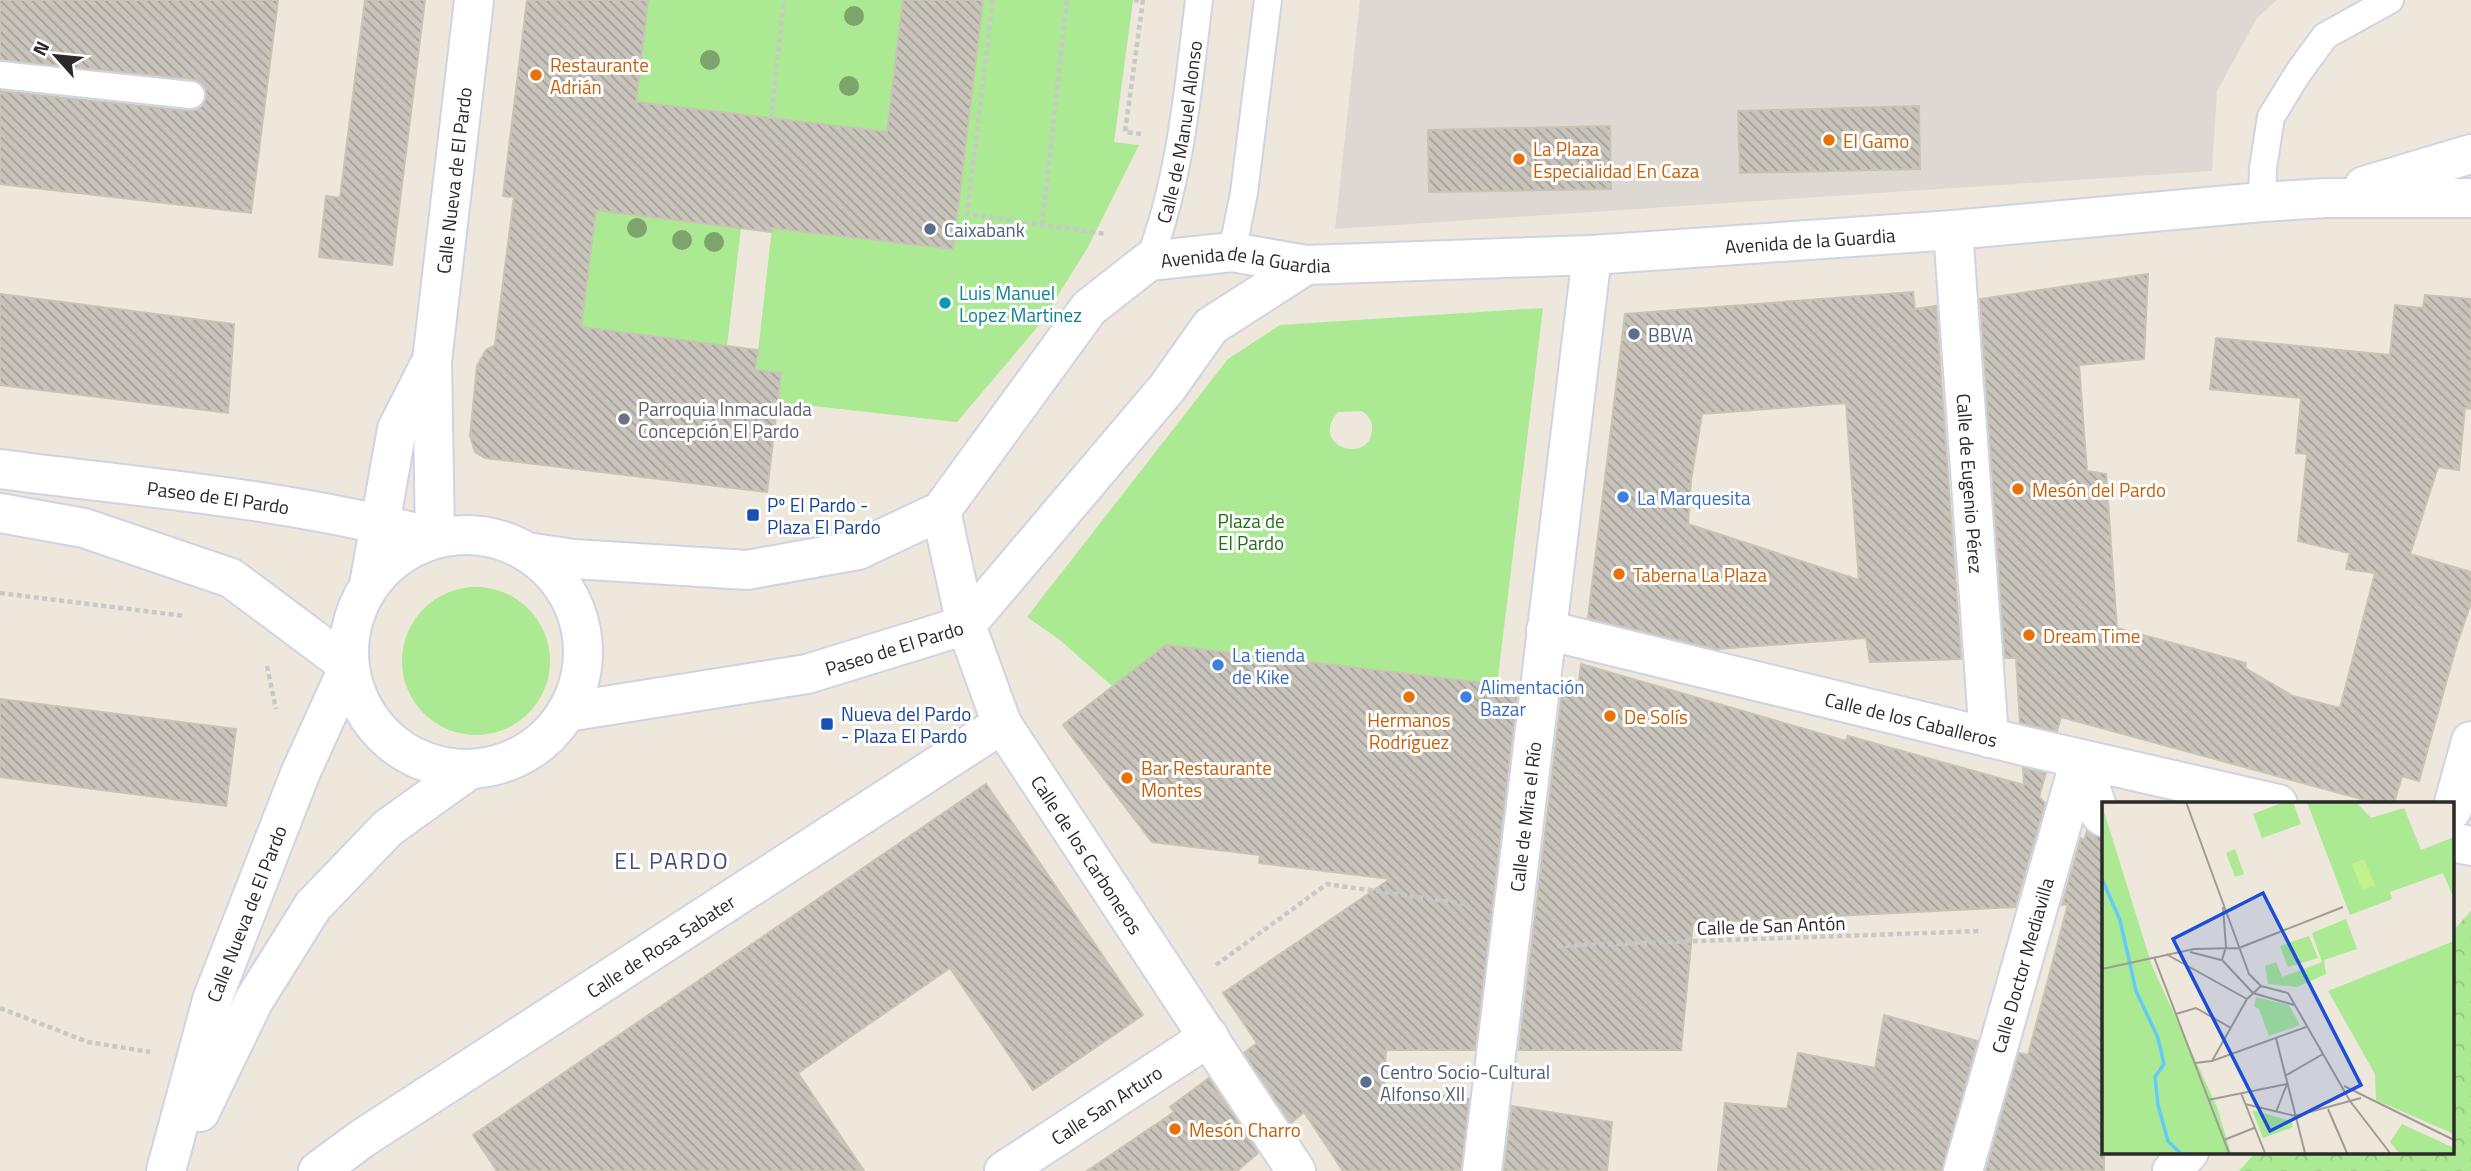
<svg xmlns="http://www.w3.org/2000/svg" width="2471" height="1171" font-family="'Titillium Web',sans-serif">
	<defs>
		<pattern id="park-crowns" width="20" height="18" patternUnits="userSpaceOnUse" patternTransform="scale(1.75)"><rect width="20" height="18" fill="#abe992"/><path d="M2 6a3 3 0 1 1 6 0M12 15a3 3 0 1 1 6 0" fill="none" stroke="#93c87e"/></pattern>
		<pattern id="building-back-hatch" width="6" height="6" patternUnits="userSpaceOnUse" patternTransform="scale(1.75)"><rect width="6" height="6" fill="#c9c4bb"/><path d="M-1 5l2 2M0 0l6 6M5-1l2 2" fill="none" stroke="#a39f98"/></pattern>
	</defs>
	<rect width="100%" height="100%" fill="#eee7db"/>
	<!-- park -->
	<path fill="url(#park-crowns)" d="M2471 911V1171H2239L2256 1152H2452V932Z"/>
	<!-- garden -->
	<g fill="#abe992" fill-rule="evenodd">
		<path d="M648 0H903L887 132 636 102Z"/>
		<path d="M983 0H1133L1114 142 1139 145 1088 247 1040 324 957 422 778 402 781 373 756 370 772 228 953 249Z"/>
		<path d="M596 210 741 228 727 346 581 327Z"/>
		<path d="M1543 308 1497 685 1166 645 1112 686 1060 640 1027 617 1228 359 1280 325ZM1362 411C1369 416 1373 422 1372 430 1370 466 1308 446 1338 412Z"/>
		<circle cx="476" cy="661" r="74"/>
	</g>
	<!-- plaza -->
	<path fill="#ddd9d2" d="M1360 0H2277L2257 18 2217 91 2212 171 1335 229Z"/>
	<!-- building -->
	<g fill="url(#building-back-hatch)" stroke="#c9c3b4" stroke-width="2" fill-rule="evenodd">
		<path d="M0 0H278L251 213 0 184V91L189 111 197 110 203 105 207 96 205 88 201 83 193 79 0 60Z"/>
		<path d="M365 0H425L392 265 319 257 326 196 340 198Z"/>
		<path d="M527 0H648L636 102 887 132 903 0H983L953 249 772 228V232L596 210 581 327 758 350 755 370 781 373 767 492 485 458 475 452 470 436 477 366 486 350 495 345 514 197 503 196Z"/>
		<path d="M1919 106 1920 169 1740 173 1738 111Z"/>
		<path d="M1610 126 1611 189 1429 192 1428 130Z"/>
		<path d="M2148 274 2144 359 2079 365 2087 471 2106 474 2117 628 2246 663 2245 668 2293 696 2340 708 2375 573 2346 569 2350 553 2298 541 2307 454 2296 453 2301 398 2210 389 2216 338 2390 355 2395 305 2423 308 2425 295 2471 299V409L2465 408 2459 470 2438 467 2410 554 2471 572V603L2456 647 2419 781 2402 776 2394 803H2376L2061 717 2057 731 2020 723 2016 658H2005L1980 299Z"/>
		<path d="M1913 292 1915 309 1936 306 1961 659 1870 662 1866 638 1717 649 1588 618 1625 314ZM1846 403 1859 580 1688 524 1691 480 1702 414Z"/>
		<path d="M0 294 234 324 228 413 0 385Z"/>
		<path d="M1166 645 1518 687 1475 1050H1386L1384 1086 1469 1099 1461 1171H1343L1304 1112 1291 1123 1244 1053 1257 1043 1223 993 1390 879 1259 863 1260 855 1152 842 1063 725Z"/>
		<path d="M1581 664 1846 741 1848 736 2024 785 2023 768 2046 773 2039 797 2045 803 2015 907 1693 923 1681 1050H1519L1562 692 1577 694Z"/>
		<path d="M0 699 236 729 226 806 0 777Z"/>
		<path d="M986 784 1143 1015 1033 1090 950 968 798 1073 864 1171H497L473 1135Z"/>
		<path d="M2087 831 2104 839V1171H1986L2019 1053 2028 1055 2068 904 2062 905 2081 838 2084 841Z"/>
		<path d="M1884 1015 1977 1041 1942 1171H1718L1725 1103 1787 1109 1798 1053 1875 1068Z"/>
		<path d="M1209 1078 1258 1153 1237 1171H1087L1174 1112 1170 1107Z"/>
		<path d="M1512 1106 1612 1122 1607 1171H1504Z"/>
	</g>
	<g fill="none" stroke-linecap="round" stroke-linejoin="round">
		<defs>
			<g id="service">
				<path d="M0 75 191 95"/>
				<path d="M2262 202 2263 168 2271 117 2298 73 2325 36 2390 0"/>
				<path d="M1232 252 1244 193 1268 0"/>
				<path id="s1" d="M1149 261C1181 177 1188 89 1199 0"/>
			</g>
			<g id="minor">
				<path id="s2" d="M1953 230 1989 738"/>
				<path id="s3" d="M941 511 966 625 1002 724 1296 1171"/>
				<path id="s4" d="M435 538 432 361 474 0"/>
				<path d="M369 585 397 429 429 366"/>
				<path id="s5" d="M1546 630 2024 746 2278 804"/>
				<path d="M2080 760 2100 814 2104 817"/>
				<path d="M2452 810 2471 741"/>
				<path d="M2452 842 2471 846"/>
				<path d="M200 1112 253 1002 313 906 388 828 469 770"/>
				<path id="s6" d="M166 1171 212 1000 300 774 349 666"/>
				<path id="s7" d="M318 1171 363 1138 1002 724"/>
				<path id="s8" d="M1004 1171 1209 1037"/>
				<path id="s9" d="M1482 1171 1592 255"/>
				<path id="s10" d="M1963 1171 2080 760"/>
				<path d="M2172 1171 2189 1152"/>
			</g>
			<g id="tertiary">
				<path d="M2364 186 2471 154"/>
				<path id="s11" d="M0 469C145 488 293 499 435 538"/>
				<path d="M0 513 84 528 231 578 349 666"/>
				<circle cx="466" cy="652" r="117"/>
				<path id="s12" d="M533 553 574 559 747 570 858 550 941 511 1089 308 1149 261 1232 252 1306 265 1592 255 1953 230 2262 202 2326 198H2471"/>
				<path id="s13" d="M567 712 807 674 966 625 1167 388 1211 326 1306 265"/>
			</g>
		</defs>
		<!-- service casing -->
		<use href="#service" stroke="#d0d3e5" stroke-width="30"/>
		<!-- minor casing -->
		<use href="#minor" stroke="#d0d3e5" stroke-width="42"/>
		<!-- tertiary casing -->
		<use href="#tertiary" stroke="#d0d3e5" stroke-width="42"/>
		<!-- path -->
		<g stroke="#c8c8c8" stroke-width="4.5" stroke-dasharray="5 3.5" stroke-linecap="butt">
			<path d="M993 0 967 214 1106 234"/>
			<path d="M1134 0 1143 1"/>
			<path d="M771 119 784 0"/>
			<path d="M1141 134 1125 132 1143 0"/>
			<path d="M1042 225 1067 0"/>
			<path d="M0 593 185 616"/>
			<path d="M267 666 276 709"/>
			<path d="M1557 946 1982 931"/>
			<path d="M1216 965 1327 884 1466 904"/>
			<path d="M0 1008 88 1042 150 1052"/>
		</g>
		<!-- service -->
		<use href="#service" stroke="#fff" stroke-width="26"/>
		<!-- minor -->
		<use href="#minor" stroke="#fff" stroke-width="38"/>
		<!-- tertiary -->
		<use href="#tertiary" stroke="#fff" stroke-width="38"/>
	</g>
	<!-- trees -->
	<g fill="#7da46d">
		<circle cx="854" cy="16" r="10"/>
		<circle cx="710" cy="60" r="10"/>
		<circle cx="849" cy="86" r="10"/>
		<circle cx="637" cy="228" r="10"/>
		<circle cx="682" cy="240" r="10"/>
		<circle cx="714" cy="242" r="10"/>
	</g>
	<!-- markers -->
	<g fill="#e8710a" stroke="#fff" stroke-width="2.5">
		<circle cx="536" cy="75" r="7"/>
		<circle cx="1829" cy="140" r="7"/>
		<circle cx="1519" cy="159" r="7"/>
		<circle cx="2018" cy="489" r="7"/>
		<circle cx="1619" cy="574" r="7"/>
		<circle cx="2029" cy="635" r="7"/>
		<circle cx="1409" cy="697" r="7"/>
		<circle cx="1610" cy="716" r="7"/>
		<circle cx="1127" cy="778" r="7"/>
		<circle cx="1175" cy="1129" r="7"/>
	</g>
	<g fill="#5c6f8a" stroke="#fff" stroke-width="2.5">
		<circle cx="930" cy="229" r="7"/>
		<circle cx="1634" cy="334" r="7"/>
		<circle cx="1366" cy="1082" r="7"/>
	</g>
	<circle fill="#0f9aa8" stroke="#fff" stroke-width="2.5" cx="945" cy="303" r="7"/>
	<circle fill="#6b7280" stroke="#fff" stroke-width="2.5" cx="624" cy="419" r="7"/>
	<g fill="#3f7fe0" stroke="#fff" stroke-width="2.5">
		<circle cx="1623" cy="497" r="7"/>
		<circle cx="1218" cy="665" r="7"/>
		<circle cx="1466" cy="697" r="7"/>
	</g>
	<g fill="#1a4fb4" stroke="#fff" stroke-width="2.5">
		<rect x="746" y="508" width="14" height="14" rx="3.5"/>
		<rect x="820" y="717" width="14" height="14" rx="3.5"/>
	</g>
	<g text-anchor="middle" dominant-baseline="central" stroke-width="6" stroke-linejoin="round" paint-order="stroke">
		<!-- food labels -->
		<g font-size="19" fill="#c56008" stroke="#fff" text-anchor="start">
			<text x="550" y="64">Restaurante<tspan x="550" dy="22">Adrián</tspan></text>
			<text x="1843" y="140">El Gamo</text>
			<text x="1533" y="148">La Plaza<tspan x="1533" dy="22">Especialidad En Caza</tspan></text>
			<text x="2032" y="489">Mesón del Pardo</text>
			<text x="1633" y="574">Taberna La Plaza</text>
			<text x="2043" y="635">Dream Time</text>
			<text x="1624" y="716">De Solís</text>
			<text x="1409" y="719" text-anchor="middle">Hermanos<tspan x="1409" dy="22">Rodríguez</tspan></text>
			<text x="1141" y="767">Bar Restaurante<tspan x="1141" dy="22">Montes</tspan></text>
			<text x="1189" y="1129">Mesón Charro</text>
		</g>
		<!-- street labels -->
		<g font-size="19" fill="#2a2a2a" stroke="#fff">
			<text stroke="none"><textPath href="#s1" startOffset="133">Calle de Manuel Alonso</textPath></text>
			<text stroke="none"><textPath href="#s4" startOffset="359">Calle Nueva de El Pardo</textPath></text>
			<text stroke="none"><textPath href="#s12" startOffset="1410">Avenida de la Guardia</textPath></text>
			<text stroke="none"><textPath href="#s12" startOffset="844">Avenida de la Guardia</textPath></text>
			<text stroke="none"><textPath href="#s2" startOffset="254">Calle de Eugenio Pérez</textPath></text>
			<text stroke="none"><textPath href="#s11" startOffset="220">Paseo de El Pardo</textPath></text>
			<text stroke="none"><textPath href="#s13" startOffset="334">Paseo de El Pardo</textPath></text>
			<text stroke="none"><textPath href="#s5" startOffset="376">Calle de los Caballeros</textPath></text>
			<text stroke="none"><textPath href="#s9" startOffset="357">Calle de Mira el Río</textPath></text>
			<text stroke="none"><textPath href="#s3" startOffset="378">Calle de los Carboneros</textPath></text>
			<text stroke="none"><textPath href="#s6" startOffset="270">Calle Nueva de El Pardo</textPath></text>
			<text transform="translate(1771 925) rotate(-2)">Calle de San Antón</text>
			<text stroke="none"><textPath href="#s7" startOffset="410">Calle de Rosa Sabater</textPath></text>
			<text stroke="none"><textPath href="#s10" startOffset="214">Calle Doctor Mediavilla</textPath></text>
			<text stroke="none"><textPath href="#s8" startOffset="122">Calle San Arturo</textPath></text>
		</g>
		<!-- service labels -->
		<g font-size="19" fill="#4e5e75" stroke="#fff" text-anchor="start">
			<text x="944" y="229">Caixabank</text>
			<text x="1648" y="334">BBVA</text>
			<text x="1380" y="1071">Centro Socio-Cultural<tspan x="1380" dy="22">Alfonso XII</tspan></text>
		</g>
		<!-- culture labels -->
		<g font-size="19" fill="#0d838f" stroke="#fff" text-anchor="start">
			<text x="959" y="292">Luis Manuel<tspan x="959" dy="22">Lopez Martinez</tspan></text>
		</g>
		<!-- worship labels -->
		<g font-size="19" fill="#5b616d" stroke="#fff" text-anchor="start">
			<text x="638" y="408">Parroquia Inmaculada<tspan x="638" dy="22">Concepción El Pardo</tspan></text>
		</g>
		<!-- shop labels -->
		<g font-size="19" fill="#366cbe" stroke="#fff" text-anchor="start">
			<text x="1637" y="497">La Marquesita</text>
			<text x="1232" y="654">La tienda<tspan x="1232" dy="22">de Kike</tspan></text>
			<text x="1480" y="686">Alimentación<tspan x="1480" dy="22">Bazar</tspan></text>
		</g>
		<!-- transit labels -->
		<g font-size="19" fill="#164399" stroke="#fff" text-anchor="start">
			<text x="767" y="504">Pº El Pardo -<tspan x="767" dy="22">Plaza El Pardo</tspan></text>
			<text x="841" y="713">Nueva del Pardo<tspan x="841" dy="22">- Plaza El Pardo</tspan></text>
		</g>
		<!-- park labels -->
		<g font-size="19" fill="#216e13" stroke="#fff">
			<text x="1251" y="520">Plaza de<tspan x="1251" dy="22">El Pardo</tspan></text>
		</g>
		<!-- quarter labels -->
		<g font-size="23" letter-spacing="2" fill="#464e7f" stroke="#fff">
			<text x="672" y="860">EL PARDO</text>
		</g>
	</g>
	<!-- overview -->
	<g transform="translate(2102 802)">
		<rect width="352" height="352" fill="#eee7db"/>
		<path d="M0 3 50 164 115 305 129 351H0Z" fill="#abe992"/>
		<path d="M150 308 189 319 191 325 161 336ZM300 322 352 346V351H297L288 340Z" fill="#abe992"/>
		<path d="M182 0H191L199 22 160 36 151 12ZM205 0H254L269 16 302 6 319 48 352 35V97L341 71 288 90 290 97 248 113ZM133 47 142 72 133 75 124 51ZM244 117 255 147 222 158 224 172 195 185 166 182 163 164 174 160 180 175 220 160 210 131ZM207 134 216 156 186 165 178 144ZM352 139V332L274 298 273 272 226 189ZM154 195 187 203 198 223 167 234 157 207 152 204Z" fill="#abe992"/>
		<path d="M262 57 273 83 260 88 250 62Z" fill="#c2f28d"/>
		<path fill="none" stroke="#64caf9" stroke-width="3.5" d="M0 77 18 118 34 189 56 236 62 262 53 275 56 303 66 339 78 351"/>
		<path fill="none" stroke="#a09b94" stroke-width="2" d="M84 0 147 172 159 184 186 191 248 299 288 351M121 105 124 145M124 145 120 158 151 191 192 203M137 146 241 105M88 150 119 158M64 152 145 197M52 155 127 351M0 167 92 147 137 146M74 212 94 206 129 226M174 236 203 351M110 259 204 225M93 261 110 259 145 197 159 184M183 274 221 252M242 284 352 338M139 291 163 351M106 298 185 282M143 302 193 314 259 296M226 307 245 351M174 310 185 282M122 338 152 326"/>
		<path fill="#1d4ed8" fill-opacity="0.15" stroke="#1d4ed8" stroke-width="3.5" d="M161 91 259 283 168 329 71 137Z"/>
		<rect width="352" height="352" fill="none" stroke="#2a2a2a" stroke-width="3.5"/>
	</g>
	<!-- north arrow -->
	<g transform="translate(56 56) rotate(297)" stroke="#ffffff" stroke-width="5" paint-order="stroke">
	<path d="M0-5L12 26L0 18L-12 26Z" fill="#2a2a2a"/>
	<text y="-10" font-size="19" font-weight="bold" text-anchor="middle" fill="#2a2a2a">N</text>
	</g>
</svg>
